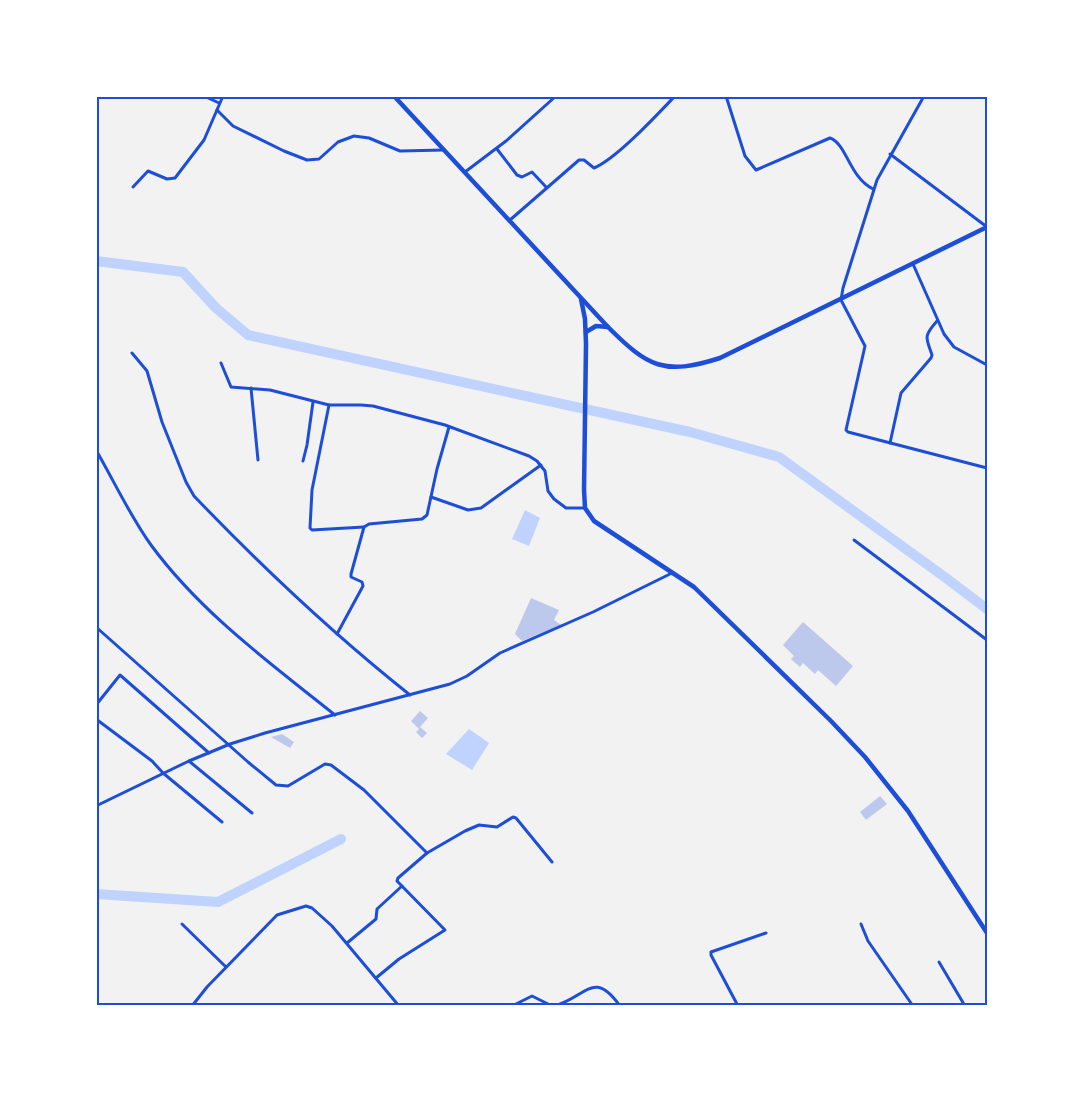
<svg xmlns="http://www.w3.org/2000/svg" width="1083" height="1102" font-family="Bitter,serif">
	<rect width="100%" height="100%" fill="#f2f2f2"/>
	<!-- water -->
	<g fill="#bfd3fe">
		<path d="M525 510 540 518 529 546 512 539Z"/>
		<path d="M469 729 489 743 472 770 446 754Z"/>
	</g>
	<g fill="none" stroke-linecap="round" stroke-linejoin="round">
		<!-- river -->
		<g stroke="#bfd3fe" stroke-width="10">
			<path d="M96 261 183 272 216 308 248 335 690 432 779 457 946 578 987 609"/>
			<path d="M96 894 218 902 341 839"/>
		</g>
	</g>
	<!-- building -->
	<g fill="#bdc9ec">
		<path d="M531 598 559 610 554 620 561 625 522 641 515 634Z"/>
		<path d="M803 622 853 666 836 686 818 670 815 674 803 663 800 667 791 659 794 656 783 645Z"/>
		<path d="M420 711 428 718 420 727 427 733 422 738 416 732 419 729 411 721Z"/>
		<path d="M282 734 294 742 290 748 271 737Z"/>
		<path d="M880 796 887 804 866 820 860 812Z"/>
	</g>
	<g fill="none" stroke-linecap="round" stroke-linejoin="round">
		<!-- minor -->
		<g stroke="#1d4ed8" stroke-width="3">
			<path d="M204 96 219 103"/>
			<path d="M726 96 745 156 756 170 830 138C847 144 849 177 873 189"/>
			<path d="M924 96 877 180 843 288 841 300 865 346 846 430 848 432 987 468"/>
			<path d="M217 110 233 126 284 151 307 160 319 159 338 142 354 136 369 138 400 151 444 150"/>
			<path d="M497 149 517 175 522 177 532 172 546 187"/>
			<path d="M890 154 987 227"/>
			<path d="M465 172 506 141 556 96"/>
			<path d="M133 187 148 171 167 179 175 178 204 140 223 96"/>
			<path d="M510 220 579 160H584L594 168C616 159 657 115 675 96"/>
			<path d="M913 264 944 334 954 347 987 365"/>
			<path d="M132 353 147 371 162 422 186 482 194 496C262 567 332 633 410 695"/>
			<path d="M221 363 231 387 270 390 329 405H361L373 406 445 425 529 456 537 461 545 471 548 491 554 499 566 508H585"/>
			<path d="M251 388 258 460"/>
			<path d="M329 405 312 490 310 528 312 530 364 527"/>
			<path d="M890 443 901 393 931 358 932 355C926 337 923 337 937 321"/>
			<path d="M96 450C114 481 130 516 151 545 201 613 270 663 335 715"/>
			<path d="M303 461 307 445 313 402"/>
			<path d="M431 497 468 510 481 508 541 465"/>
			<path d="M854 540 987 640"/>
			<path d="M96 627 248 762 276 785 288 786 325 764 331 765 364 790 427 853"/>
			<path d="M337 634 363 586 362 582 351 577V574L364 527 369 524 422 519 427 515 437 469 449 427"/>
			<path d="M96 705 120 675 209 753"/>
			<path d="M96 719 152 761 163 773 222 822"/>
			<path d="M189 761 252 813"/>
			<path d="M96 806 189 761 230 744 265 733 450 684 467 676 500 653 593 612 672 573"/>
			<path d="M182 924 226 967"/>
			<path d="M861 924 868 941 913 1006"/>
			<path d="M347 943 376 919 377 909 402 886"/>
			<path d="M939 962 965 1006"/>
			<path d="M376 978 399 959 445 930 397 881 398 878 427 853 465 831 479 825 497 827 513 817 516 818 552 862"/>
			<path d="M192 1006 207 987 277 915 306 906 312 908 332 926 399 1006"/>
			<path d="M512 1006 532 996 552 1006"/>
			<path d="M554 1006C586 998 593 968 620 1006"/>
			<path d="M738 1006 711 955V952L766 933"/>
		</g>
		<!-- secondary -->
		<g stroke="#1d4ed8" stroke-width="4.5">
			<path d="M394 96 608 327C648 367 664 376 720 358L987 227"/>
			<path d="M581 299 585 319 586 344 584 490 585 508 594 521 694 587 831 721 865 757 908 811 987 933"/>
			<path d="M586 332 596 326 608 327"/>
		</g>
	</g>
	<!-- border -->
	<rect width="1083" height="1102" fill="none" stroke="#ffffff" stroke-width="195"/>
	<rect x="98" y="98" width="888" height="906" fill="none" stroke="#1d4ed8" stroke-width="2"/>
</svg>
